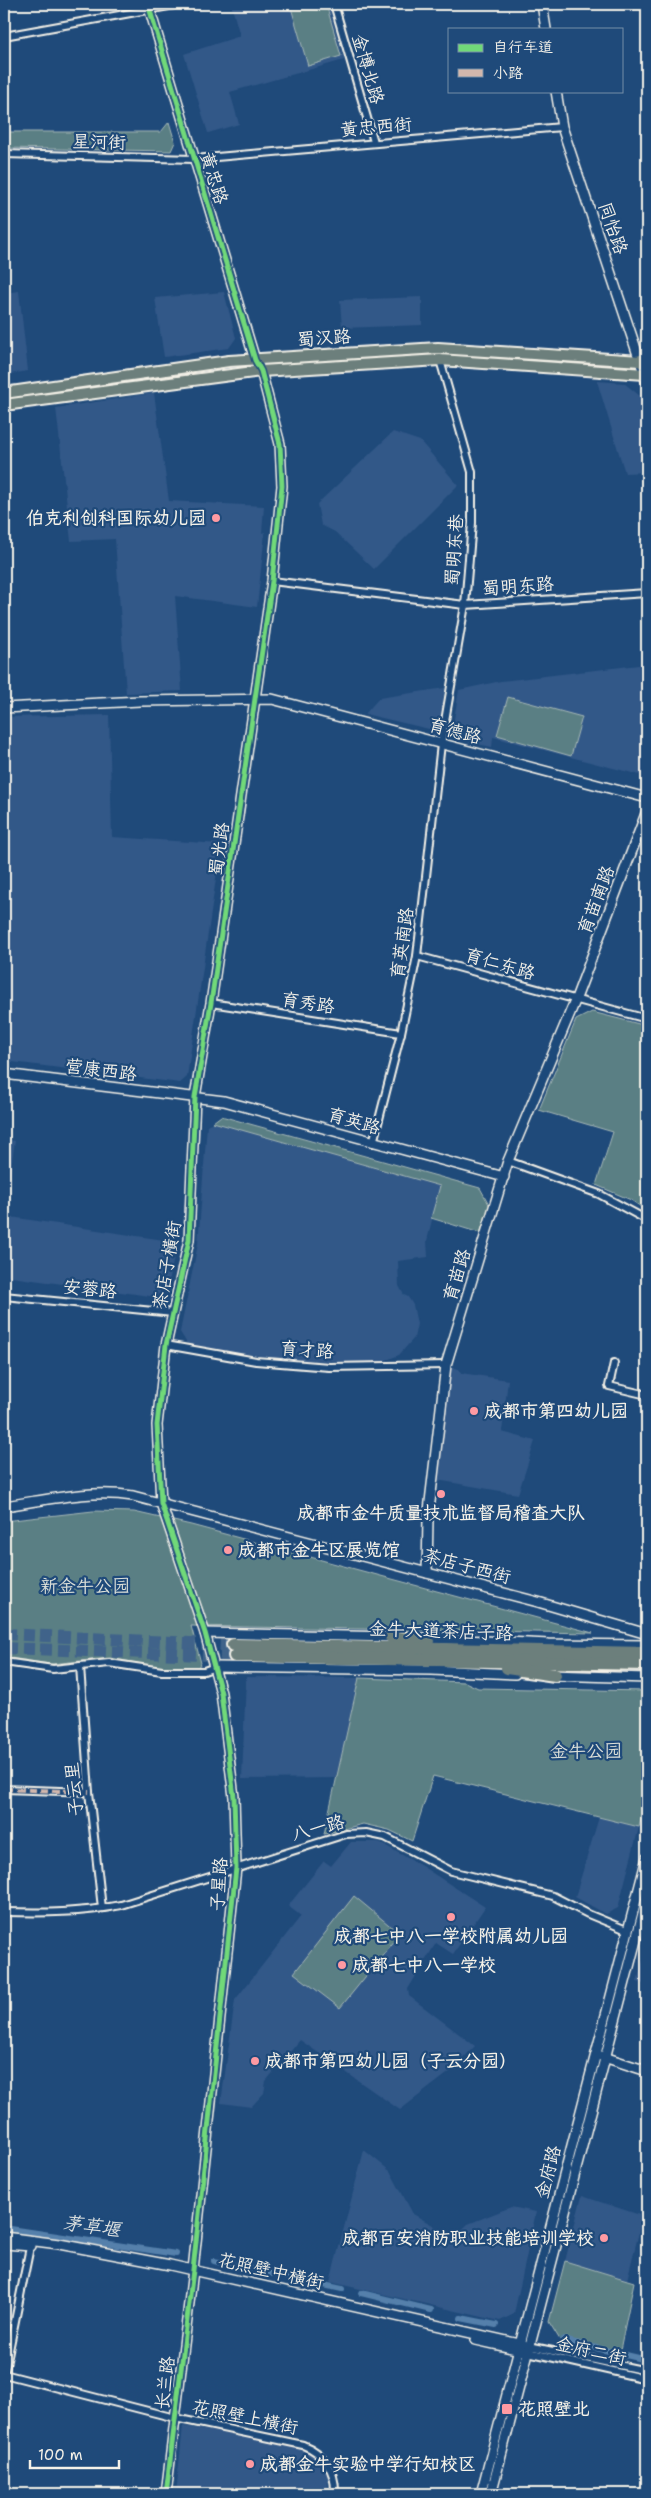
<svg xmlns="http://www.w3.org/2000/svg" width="651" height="2498" font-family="'Shantell Sans','LXGW WenKai TC',sans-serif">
	<rect width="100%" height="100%" fill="#1f4a7a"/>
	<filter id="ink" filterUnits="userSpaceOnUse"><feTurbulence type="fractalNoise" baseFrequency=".02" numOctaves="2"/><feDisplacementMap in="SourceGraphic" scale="10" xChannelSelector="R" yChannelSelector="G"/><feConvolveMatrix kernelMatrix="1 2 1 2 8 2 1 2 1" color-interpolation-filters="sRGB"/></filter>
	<g filter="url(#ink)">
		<!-- built -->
		<g fill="#325888">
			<path d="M231 4H328L344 60 230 92 239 124 208 133 184 54 240 36Z"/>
			<path d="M19 291 28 371 4 375V293Z"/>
			<path d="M224 292 236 338 229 348 164 357 155 298Z"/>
			<path d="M422 297V325L342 328 340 300Z"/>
			<path d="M597 381 624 383 645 400 647 409V472L625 473Z"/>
			<path d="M154 393 169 501 264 506 262 533 265 532 257 607 175 596 182 691 126 693 115 539 71 541 56 408Z"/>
			<path d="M393 432 420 441 458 485 374 569 335 532 321 525 317 504Z"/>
			<path d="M647 664V761L644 776 493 737 492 747 458 740 452 731 459 690 501 681Z"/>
			<path d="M445 688 440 725 429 729 365 714 379 698Z"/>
			<path d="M109 715 112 837 221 844 187 1077 180 1083 4 1061V717Z"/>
			<path d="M213 1122 440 1186 427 1241 428 1257 398 1261 399 1286 404 1295 408 1297 413 1305 417 1324 414 1338 399 1355 379 1363 280 1359 188 1345 180 1332 198 1244 207 1125Z"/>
			<path d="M4 1139 15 1141 4 1213Z"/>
			<path d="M4 1216 177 1242 168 1287 157 1297 4 1276Z"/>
			<path d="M449 1367 459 1369 461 1373 508 1380 502 1432 535 1441 518 1494 437 1480Z"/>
			<path d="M246 1677 359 1678 337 1778 242 1779Z"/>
			<path d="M599 1817 639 1827 618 1908 606 1914 575 1897Z"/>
			<path d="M351 1842H379L420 1865 485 1907 453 1954 436 1943 408 1989 409 1996 475 2046 451 2071 400 2110 300 2040 266 2081 264 2093 251 2107 221 2103 235 2000 301 1916 288 1906 324 1861 331 1866Z"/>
			<path d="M647 1946V1985L637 1982Z"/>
			<path d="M364 2150 390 2171 413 2214 454 2237 468 2224 511 2207 536 2212 514 2314 500 2321 330 2282Z"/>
			<path d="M582 2196 643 2216 627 2280 565 2261Z"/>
			<path d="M183 2426 283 2444 312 2453 328 2476V2494H176Z"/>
		</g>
		<!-- green -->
		<g fill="#5a7f84" stroke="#a7b8b6">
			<path d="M290 4H326L341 56 308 66Z"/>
			<path d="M169 122 175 142 171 151 4 148V132H161Z"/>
			<path d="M508 697 582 717 571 756 497 735Z"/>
			<path d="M592 1012 647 1026V1211L631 1200 596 1185 613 1132 539 1110 576 1020Z"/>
			<path d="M221 1116 480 1188 490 1206 480 1233 431 1218 440 1186 213 1122Z"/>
			<path d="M93 1511 134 1512 191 1525 593 1633 191 1626 201 1663 197 1668 153 1666 110 1658 50 1664 4 1657V1521Z"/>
			<path d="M359 1678 465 1682 478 1688 647 1691V1799L639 1827 433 1776 412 1841 389 1830 363 1824 324 1834Z"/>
			<path d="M354 1896 400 1934 340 2008 294 1973Z"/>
			<path d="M565 2261 634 2282 620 2350 562 2343 549 2322Z"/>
		</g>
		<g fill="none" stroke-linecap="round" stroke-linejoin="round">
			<!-- canal -->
			<g stroke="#5580ab" stroke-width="6">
				<path d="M4 2228 176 2254"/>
				<path d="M214 2261 342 2289"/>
				<path d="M361 2293 431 2310"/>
				<path d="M461 2318 496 2325"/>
				<path d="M563 2340 647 2360"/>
			</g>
			<!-- highway-tunnel -->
			<g stroke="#3f638a" stroke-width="12" stroke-dasharray="12 6" stroke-linecap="butt">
				<path d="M4 1634 233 1645"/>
				<path d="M4 1648 235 1656"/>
			</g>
			<defs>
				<g id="street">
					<path d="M334 4 374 142"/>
					<path d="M4 36 180 4"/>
					<path d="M4 154 194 159 562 127"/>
					<path d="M272 581 465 605 647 593"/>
					<path d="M417 956 647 1019"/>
					<path d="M211 1003 401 1033"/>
					<path d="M373 1143 401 1033 417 956 441 744 465 605 472 523V472L440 360"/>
					<path d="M508 1161 599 1194 647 1220"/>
					<path d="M4 1296 173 1313"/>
					<path d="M166 1345 256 1361 329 1367 446 1365"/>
					<path d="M614 1363 609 1386 647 1395"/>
					<path d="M4 1662 53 1669 109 1663 162 1671H204L215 1667"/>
					<path d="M80 1666 89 1792 102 1908"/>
					<path d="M4 1789 89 1792"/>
					<path d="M4 1912C44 1913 81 1913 121 1905L346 1834 366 1833 385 1837 451 1871 553 1896 588 1914 629 1931"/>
					<path d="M529 2346 647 2371"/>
					<path d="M528 2352 647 2379"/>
					<path d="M4 2374 175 2418 303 2445C324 2453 336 2471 335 2494"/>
					<path d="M4 2375 31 2242"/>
				</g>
				<g id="secondary">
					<path d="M148 4 255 360 261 371 280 444 282 486 272 581 211 1003 195 1097 189 1240 166 1345 157 1425 161 1503 205 1633 221 1693 234 1797 236 1868 193 2270 166 2494"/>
					<path d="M542 4 546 29"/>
					<path d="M556 91 562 127 647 382"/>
					<path d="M4 708 140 701 272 699 647 798"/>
					<path d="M4 1074 224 1101 504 1177"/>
					<path d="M4 1506C47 1500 89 1489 133 1496L538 1602 647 1634"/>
					<path d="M427 1573 428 1519 446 1365 508 1161 575 1001 647 811"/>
					<path d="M205 1633 395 1637"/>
					<path d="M423 1638 549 1644 647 1645"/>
					<path d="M215 1667 432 1670 515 1674"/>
					<path d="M550 1675 647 1678"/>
					<path d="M601 2056 647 2071"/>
					<path d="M4 2237 59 2244 170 2265 524 2345"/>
					<path d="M4 2244 31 2246"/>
					<path d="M476 2340 525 2351"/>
					<path d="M481 2494 647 1858"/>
					<path d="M491 2494 647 1898"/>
				</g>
				<g id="primary">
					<path d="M4 393 229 361 438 348 641 361"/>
					<path d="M4 405 261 371 440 360 645 374"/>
				</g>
				<g id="highway">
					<path d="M641 361 647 362"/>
					<path d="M645 374H647"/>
					<path d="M391 1637 429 1641"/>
					<path d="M233 1645 647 1653"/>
					<path d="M235 1656 647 1664"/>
					<path d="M507 1668 555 1675"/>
				</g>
			</defs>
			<!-- street casing -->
			<use href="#street" stroke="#f4f1e8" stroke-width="10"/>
			<!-- secondary casing -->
			<use href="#secondary" stroke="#f4f1e8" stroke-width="12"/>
			<!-- primary casing -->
			<use href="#primary" stroke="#f4f1e8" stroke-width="14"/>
			<!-- highway casing -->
			<use href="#highway" stroke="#f4f1e8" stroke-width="16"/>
			<!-- street -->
			<use href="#street" stroke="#1f4a7a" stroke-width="6"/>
			<!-- secondary -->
			<use href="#secondary" stroke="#1f4a7a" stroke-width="9"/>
			<!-- primary -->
			<use href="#primary" stroke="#6c7f7c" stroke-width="10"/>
			<!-- highway -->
			<use href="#highway" stroke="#6c7f7c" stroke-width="12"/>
			<!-- quiet -->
			<path stroke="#d1b7ad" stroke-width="4" stroke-dasharray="8 4" stroke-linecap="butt" d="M4 1789 89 1792"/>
			<defs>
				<path id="cycleway" d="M148 4 255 360 261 371 280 444 282 486 272 581 211 1003 195 1097 189 1240 166 1345 157 1425 161 1503 205 1633 221 1693 234 1797 236 1868 193 2270 166 2494"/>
			</defs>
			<!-- cycleway casing -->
			<use href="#cycleway" stroke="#1f4a7a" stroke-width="8"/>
			<!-- cycleway -->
			<use href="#cycleway" stroke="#71d979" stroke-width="5"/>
		</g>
	</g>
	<!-- markers -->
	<g fill="#ff9aa2" stroke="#1f4a7a" stroke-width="2">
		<circle cx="216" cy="518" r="5"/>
		<circle cx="474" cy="1411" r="5"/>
		<circle cx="441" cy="1494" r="5"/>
		<circle cx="228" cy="1550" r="5"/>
		<circle cx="451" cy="1917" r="5"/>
		<circle cx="342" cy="1965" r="5"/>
		<circle cx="255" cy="2061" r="5"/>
		<circle cx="604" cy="2238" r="5"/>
		<rect x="501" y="2403" width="12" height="12" rx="2.5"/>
		<circle cx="250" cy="2464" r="5"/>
	</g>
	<g text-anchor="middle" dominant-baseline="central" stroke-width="4.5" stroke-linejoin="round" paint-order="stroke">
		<!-- street labels -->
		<g font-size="18" fill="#f4f1e8" stroke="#1f4a7a">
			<text transform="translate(368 69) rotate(74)">金博北路</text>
			<text transform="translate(376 127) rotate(-5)">黄忠西街</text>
			<text transform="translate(99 142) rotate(1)">星河街</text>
			<text transform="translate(214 178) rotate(73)">黄忠路</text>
			<text transform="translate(613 228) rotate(71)">同怡路</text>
			<text transform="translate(324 338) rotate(-4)">蜀汉路</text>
			<text transform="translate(454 550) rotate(-86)">蜀明东巷</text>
			<text transform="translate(518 586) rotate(-4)">蜀明东路</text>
			<text transform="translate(455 731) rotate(15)">育德路</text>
			<text transform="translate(219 849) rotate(-82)">蜀光路</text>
			<text transform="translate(596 900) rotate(-69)">育苗南路</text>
			<text transform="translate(402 943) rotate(-82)">育英南路</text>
			<text transform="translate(500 964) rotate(16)">育仁东路</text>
			<text transform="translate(308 1003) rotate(9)">育秀路</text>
			<text transform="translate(101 1070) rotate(7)">营康西路</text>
			<text transform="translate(354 1121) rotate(16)">育英路</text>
			<text transform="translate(167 1265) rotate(-80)">茶店子横街</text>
			<text transform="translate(457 1275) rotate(-73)">育苗路</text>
			<text transform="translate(90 1289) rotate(6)">安蓉路</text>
			<text transform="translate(307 1350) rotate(4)">育才路</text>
			<text transform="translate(467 1566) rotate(15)">茶店子西街</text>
			<text transform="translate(441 1631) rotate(2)">金牛大道茶店子路</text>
			<text transform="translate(74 1789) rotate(-95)">子云里</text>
			<text transform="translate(318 1828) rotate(-15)">八一路</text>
			<text transform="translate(219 1884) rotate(-86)">子星路</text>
			<text transform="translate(548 2172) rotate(-75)">金府路</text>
			<text transform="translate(271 2271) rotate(13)">花照壁中横街</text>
			<text transform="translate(591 2351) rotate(13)">金府二街</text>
			<text transform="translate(165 2383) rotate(-83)">长兰路</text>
			<text transform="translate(245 2417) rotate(12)">花照壁上横街</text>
		</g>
		<!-- poi labels -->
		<g font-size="18" font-weight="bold" fill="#f4f1e8" stroke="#1f4a7a" text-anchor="start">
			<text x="206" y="518" text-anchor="end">伯克利创科国际幼儿园</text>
			<text x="484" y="1411">成都市第四幼儿园</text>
			<text x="441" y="1513" text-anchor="middle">成都市金牛质量技术监督局稽查大队</text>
			<text x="238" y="1550">成都市金牛区展览馆</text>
			<text x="451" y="1936" text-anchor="middle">成都七中八一学校附属幼儿园</text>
			<text x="352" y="1965">成都七中八一学校</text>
			<text x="265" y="2061">成都市第四幼儿园（子云分园）</text>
			<text x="594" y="2238" text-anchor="end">成都百安消防职业技能培训学校</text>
			<text x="518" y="2409">花照壁北</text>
			<text x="260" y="2464">成都金牛实验中学行知校区</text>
		</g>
		<!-- park labels -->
		<g font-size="18" fill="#dde0d9" stroke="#1f4a7a">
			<text x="85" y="1586">新金牛公园</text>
			<text x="586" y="1751">金牛公园</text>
		</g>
		<!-- water labels -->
		<g font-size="19" font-style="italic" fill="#dce0df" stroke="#1f4a7a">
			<text transform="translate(92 2226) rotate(8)">茅草堰</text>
		</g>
	</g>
	<!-- margin -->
	<rect width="651" height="2498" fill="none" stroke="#1f4a7a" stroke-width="20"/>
	<rect x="10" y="10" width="631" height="2478" fill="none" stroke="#f4f1e8" stroke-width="2" filter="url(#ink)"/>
	<!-- legend -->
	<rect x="448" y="28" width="175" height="65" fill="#1f4a7a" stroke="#748da6"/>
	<rect x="458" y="44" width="25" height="8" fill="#71d979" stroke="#748da6"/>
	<text x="493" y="52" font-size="15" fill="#f4f1e8">自行车道</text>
	<rect x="458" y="69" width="25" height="8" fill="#d1b7ad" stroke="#748da6"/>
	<text x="493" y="78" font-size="15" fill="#f4f1e8">小路</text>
	<!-- scale -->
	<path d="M30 2460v8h89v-8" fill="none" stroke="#f4f1e8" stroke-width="2.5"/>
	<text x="38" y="2460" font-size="15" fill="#f4f1e8" stroke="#1f4a7a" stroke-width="4" paint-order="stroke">100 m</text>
</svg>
